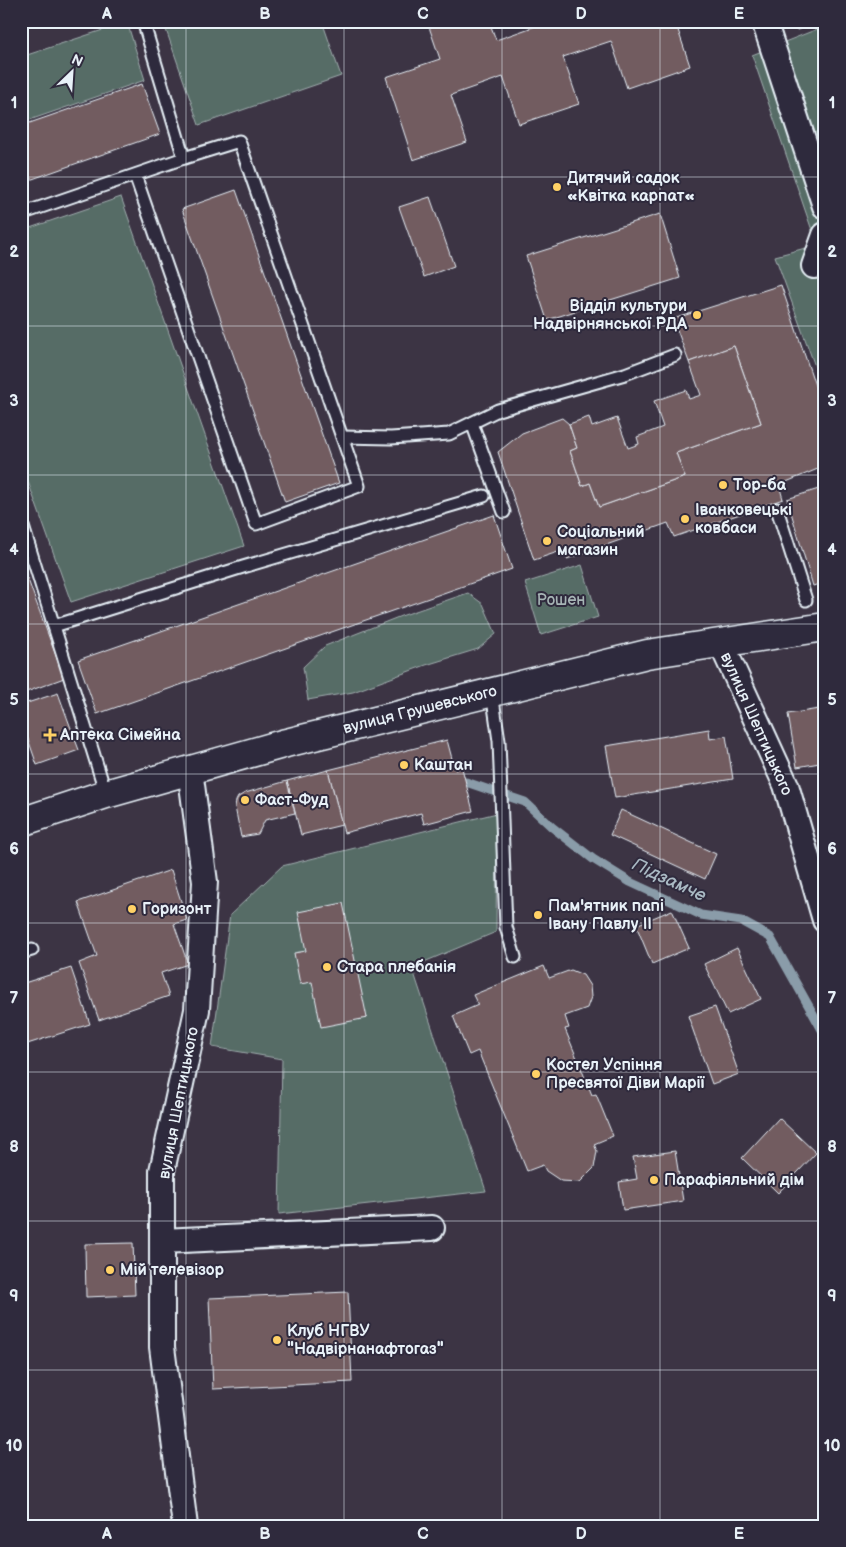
<svg xmlns="http://www.w3.org/2000/svg" width="846" height="1547" font-family="'Balsamiq Sans',sans-serif">
	<rect width="100%" height="100%" fill="#3c3444"/>
	<filter id="ink" filterUnits="userSpaceOnUse"><feTurbulence type="fractalNoise" baseFrequency=".02" numOctaves="2"/><feDisplacementMap in="SourceGraphic" scale="10" xChannelSelector="R" yChannelSelector="G"/><feConvolveMatrix kernelMatrix="1 2 1 2 8 2 1 2 1" color-interpolation-filters="sRGB"/></filter>
	<g filter="url(#ink)">
		<!-- green -->
		<g fill="#576c66" stroke="#a0aeaf">
			<path d="M163 21H322L341 76 199 125Z"/>
			<path d="M127 22 145 80 21 123V57Z"/>
			<path d="M825 26V394L775 256 817 245 752 55Z"/>
			<path d="M121 197 244 546 71 602 21 462V231Z"/>
			<path d="M582 565 598 617 541 635 525 583Z"/>
			<path d="M468 593 483 604 496 634 478 649 426 665 353 692 308 700 303 667 325 646 401 616Z"/>
			<path d="M497 813 496 932 412 967 486 1191 279 1214 282 1059 212 1047 230 915 282 866Z"/>
		</g>
		<g fill="none" stroke-linecap="round" stroke-linejoin="round">
			<!-- stream -->
			<path stroke="#8a9ca9" stroke-width="9" d="M466 782 525 802 552 827 593 859 630 882 701 915 741 921 770 937 825 1035"/>
		</g>
		<!-- building -->
		<g fill="#725b61" stroke="#e8f1f8">
			<path d="M427 21H489L496 40 550 21H675L690 66 627 88 611 41 563 57 579 104 519 124 503 77 451 95 467 142 413 160 386 77 440 59Z"/>
			<path d="M794 21H819L797 30Z"/>
			<path d="M142 84 160 134 21 183V126Z"/>
			<path d="M236 190 339 483 285 502 182 209Z"/>
			<path d="M430 197 454 266 424 277 399 207Z"/>
			<path d="M660 214 680 278 547 320 526 256Z"/>
			<path d="M781 285 825 415V466L779 485 783 499 674 537 668 523 567 559 564 550 534 560 498 452 522 433 562 418 569 424 577 448 570 451 582 486 590 483 599 507 685 477 676 453 761 423 734 346 689 362 673 319Z"/>
			<path d="M734 346 761 423 676 453 685 477 599 507 590 483 582 486 570 451 577 448 569 424 589 417 592 427 617 418 628 448 639 444 637 437 663 427 654 401 686 390 689 399 701 395 689 362Z"/>
			<path d="M825 487V582L813 586 787 499Z"/>
			<path d="M494 515 512 569 97 714 78 660Z"/>
			<path d="M21 566H23L64 678 21 694Z"/>
			<path d="M58 693 79 750 37 765 21 719V705Z"/>
			<path d="M825 708V762L797 767 788 714Z"/>
			<path d="M709 729 710 739 726 736 733 779 615 798 606 746Z"/>
			<path d="M447 740 455 770 462 768 473 811 424 824 421 813 344 833 328 770Z"/>
			<path d="M328 770 342 825 301 835 287 781Z"/>
			<path d="M287 781 295 813 265 820 258 834 241 837 235 807 236 801 238 797 245 793Z"/>
			<path d="M621 810 716 854 705 879 610 835Z"/>
			<path d="M171 870 187 920 174 924 188 964 161 973 169 996 99 1020 79 963 97 956 78 902Z"/>
			<path d="M343 903 367 1018 321 1027 312 982 300 984 294 953 306 951 298 912Z"/>
			<path d="M672 910 689 948 652 964 636 925Z"/>
			<path d="M737 948 761 999 728 1014 704 964Z"/>
			<path d="M544 966 549 978 571 970 583 975 590 986 591 997 587 1008 565 1016 569 1028 565 1029 592 1095 596 1094 613 1136 594 1144 597 1151 594 1168 580 1182 561 1181 546 1171 543 1165 527 1171 478 1051 469 1055 453 1016 478 1005 473 995Z"/>
			<path d="M71 968 90 1024 21 1046V984Z"/>
			<path d="M715 1007 739 1074 712 1084 688 1016Z"/>
			<path d="M779 1118 816 1153 778 1193 742 1158Z"/>
			<path d="M675 1151 683 1201 623 1210 619 1182 637 1179 633 1157Z"/>
			<path d="M133 1243 135 1295 86 1297 85 1244Z"/>
			<path d="M348 1292 352 1382 213 1389 209 1298Z"/>
		</g>
		<g fill="none" stroke-linecap="round" stroke-linejoin="round">
			<defs>
				<g id="service">
					<path d="M143 21 184 158"/>
					<path d="M21 214 184 158 239 141 359 486 256 524 135 175"/>
					<path d="M472 423 504 512"/>
					<path d="M342 437 391 438 449 434 498 410 625 374 675 355"/>
					<path d="M777 509 806 600"/>
					<path d="M21 520 106 794"/>
					<path d="M54 626 243 567 484 496"/>
					<path d="M492 692 499 741 506 927 515 957"/>
					<path d="M21 953 32 950"/>
				</g>
				<g id="minor">
					<path d="M764 21 825 206"/>
					<path d="M814 266 825 235"/>
					<path d="M721 643 786 785 825 920"/>
					<path d="M162 1241 432 1228"/>
					<path d="M185 1526 162 1347V1171L197 1010 205 882 190 770"/>
				</g>
				<path id="tertiary" d="M21 822 106 794 286 743 647 654 825 627"/>
			</defs>
			<!-- service casing -->
			<use href="#service" stroke="#e8f1f8" stroke-width="15"/>
			<!-- minor casing -->
			<use href="#minor" stroke="#e8f1f8" stroke-width="28"/>
			<!-- tertiary casing -->
			<use href="#tertiary" stroke="#e8f1f8" stroke-width="31"/>
			<!-- service -->
			<use href="#service" stroke="#2f2a3d" stroke-width="11"/>
			<!-- minor -->
			<use href="#minor" stroke="#2f2a3d" stroke-width="24"/>
			<!-- tertiary -->
			<use href="#tertiary" stroke="#2f2a3d" stroke-width="28"/>
		</g>
	</g>
	<!-- grid -->
	<path fill="none" stroke="#e8f1f8" stroke-width="1" stroke-opacity="0.55" d="M186 21V1526M344 21V1526M502 21V1526M660 21V1526M21 177H825M21 326H825M21 475H825M21 624H825M21 774H825M21 923H825M21 1072H825M21 1221H825M21 1370H825"/>
	<!-- markers -->
	<g fill="#ffd166" stroke="#2f2a3d" stroke-width="2">
		<circle cx="557" cy="187" r="5"/>
		<circle cx="697" cy="315" r="5"/>
		<circle cx="723" cy="485" r="5"/>
		<circle cx="685" cy="519" r="5"/>
		<circle cx="547" cy="541" r="5"/>
		<path d="M47.5 727.5h5v5h5v5h-5v5h-5v-5h-5v-5h5z"/>
		<circle cx="404" cy="765" r="5"/>
		<circle cx="245" cy="800" r="5"/>
		<circle cx="132" cy="909" r="5"/>
		<circle cx="538" cy="915" r="5"/>
		<circle cx="327" cy="967" r="5"/>
		<circle cx="536" cy="1074" r="5"/>
		<circle cx="654" cy="1180" r="5"/>
		<circle cx="110" cy="1270" r="5"/>
		<circle cx="277" cy="1340" r="5"/>
	</g>
	<g text-anchor="middle" dominant-baseline="central" stroke-width="4" stroke-linejoin="round" paint-order="stroke">
		<!-- poi labels -->
		<g font-size="16" font-weight="bold" fill="#e8f1f8" stroke="#2f2a3d" text-anchor="start">
			<text x="567" y="178">Дитячий садок<tspan x="567" dy="18">«Квітка карпат«</tspan></text>
			<text x="687" y="306" text-anchor="end">Відділ культури<tspan x="687" dy="18">Надвірнянської РДА</tspan></text>
			<text x="733" y="485">Тор-ба</text>
			<text x="695" y="510">Іванковецькі<tspan x="695" dy="18">ковбаси</tspan></text>
			<text x="557" y="532">Соціальний<tspan x="557" dy="18">магазин</tspan></text>
			<text x="60" y="735">Аптека Сімейна</text>
			<text x="414" y="765">Каштан</text>
			<text x="255" y="800">Фаст-Фуд</text>
			<text x="548" y="906">Пам'ятник папі<tspan x="548" dy="18">Івану Павлу ІІ</tspan></text>
			<text x="142" y="909">Горизонт</text>
			<text x="337" y="967">Стара плебанія</text>
			<text x="546" y="1065">Костел Успіння<tspan x="546" dy="18">Пресвятої Діви Марії</tspan></text>
			<text x="664" y="1180">Парафіяльний дім</text>
			<text x="120" y="1270">Мій телевізор</text>
			<text x="287" y="1331">Клуб НГВУ<tspan x="287" dy="18">"Надвірнанафтогаз"</tspan></text>
		</g>
		<!-- park labels -->
		<g font-size="16" fill="#a7b5b6" stroke="#2f2a3d">
			<text x="561" y="600">Рошен</text>
		</g>
		<!-- street labels -->
		<g font-size="16" fill="#e8f1f8" stroke="#2f2a3d">
			<text transform="translate(420 710) rotate(-14)">вулиця Грушевського</text>
			<text transform="translate(756 724) rotate(66)">вулиця Шептицького</text>
			<text transform="translate(179 1103) rotate(-79)">вулиця Шептицького</text>
		</g>
		<!-- water labels -->
		<g font-size="18" font-style="italic" fill="#a9b9c3" stroke="#2f2a3d">
			<text transform="translate(669 880) rotate(25)">Підзамче</text>
		</g>
	</g>
	<!-- margin -->
	<rect width="846" height="1547" fill="none" stroke="#2f2a3d" stroke-width="55"/>
	<!-- north arrow -->
	<g transform="translate(72 72) rotate(25)" stroke="#2f2a3d" stroke-width="4" paint-order="stroke">
	<path d="M0-4L9 19L0 12L-9 19Z" fill="#e8f1f8"/>
	<text y="-8" font-size="14" font-weight="bold" text-anchor="middle" fill="#e8f1f8">N</text>
	</g>
	<rect x="28" y="28" width="790" height="1492" fill="none" stroke="#e8f1f8" stroke-width="2"/>
	<g font-size="16" text-anchor="middle" font-weight="bold" fill="#e8f1f8">
		<text x="107" y="19">A</text>
		<text x="265" y="19">B</text>
		<text x="423" y="19">C</text>
		<text x="581" y="19">D</text>
		<text x="739" y="19">E</text>
		<text x="14" y="108">1</text>
		<text x="832" y="108">1</text>
		<text x="14" y="257">2</text>
		<text x="832" y="257">2</text>
		<text x="14" y="406">3</text>
		<text x="832" y="406">3</text>
		<text x="14" y="555">4</text>
		<text x="832" y="555">4</text>
		<text x="14" y="705">5</text>
		<text x="832" y="705">5</text>
		<text x="14" y="854">6</text>
		<text x="832" y="854">6</text>
		<text x="14" y="1003">7</text>
		<text x="832" y="1003">7</text>
		<text x="14" y="1152">8</text>
		<text x="832" y="1152">8</text>
		<text x="14" y="1301">9</text>
		<text x="832" y="1301">9</text>
		<text x="14" y="1451">10</text>
		<text x="832" y="1451">10</text>
		<text x="107" y="1539">A</text>
		<text x="265" y="1539">B</text>
		<text x="423" y="1539">C</text>
		<text x="581" y="1539">D</text>
		<text x="739" y="1539">E</text>
	</g>
</svg>
